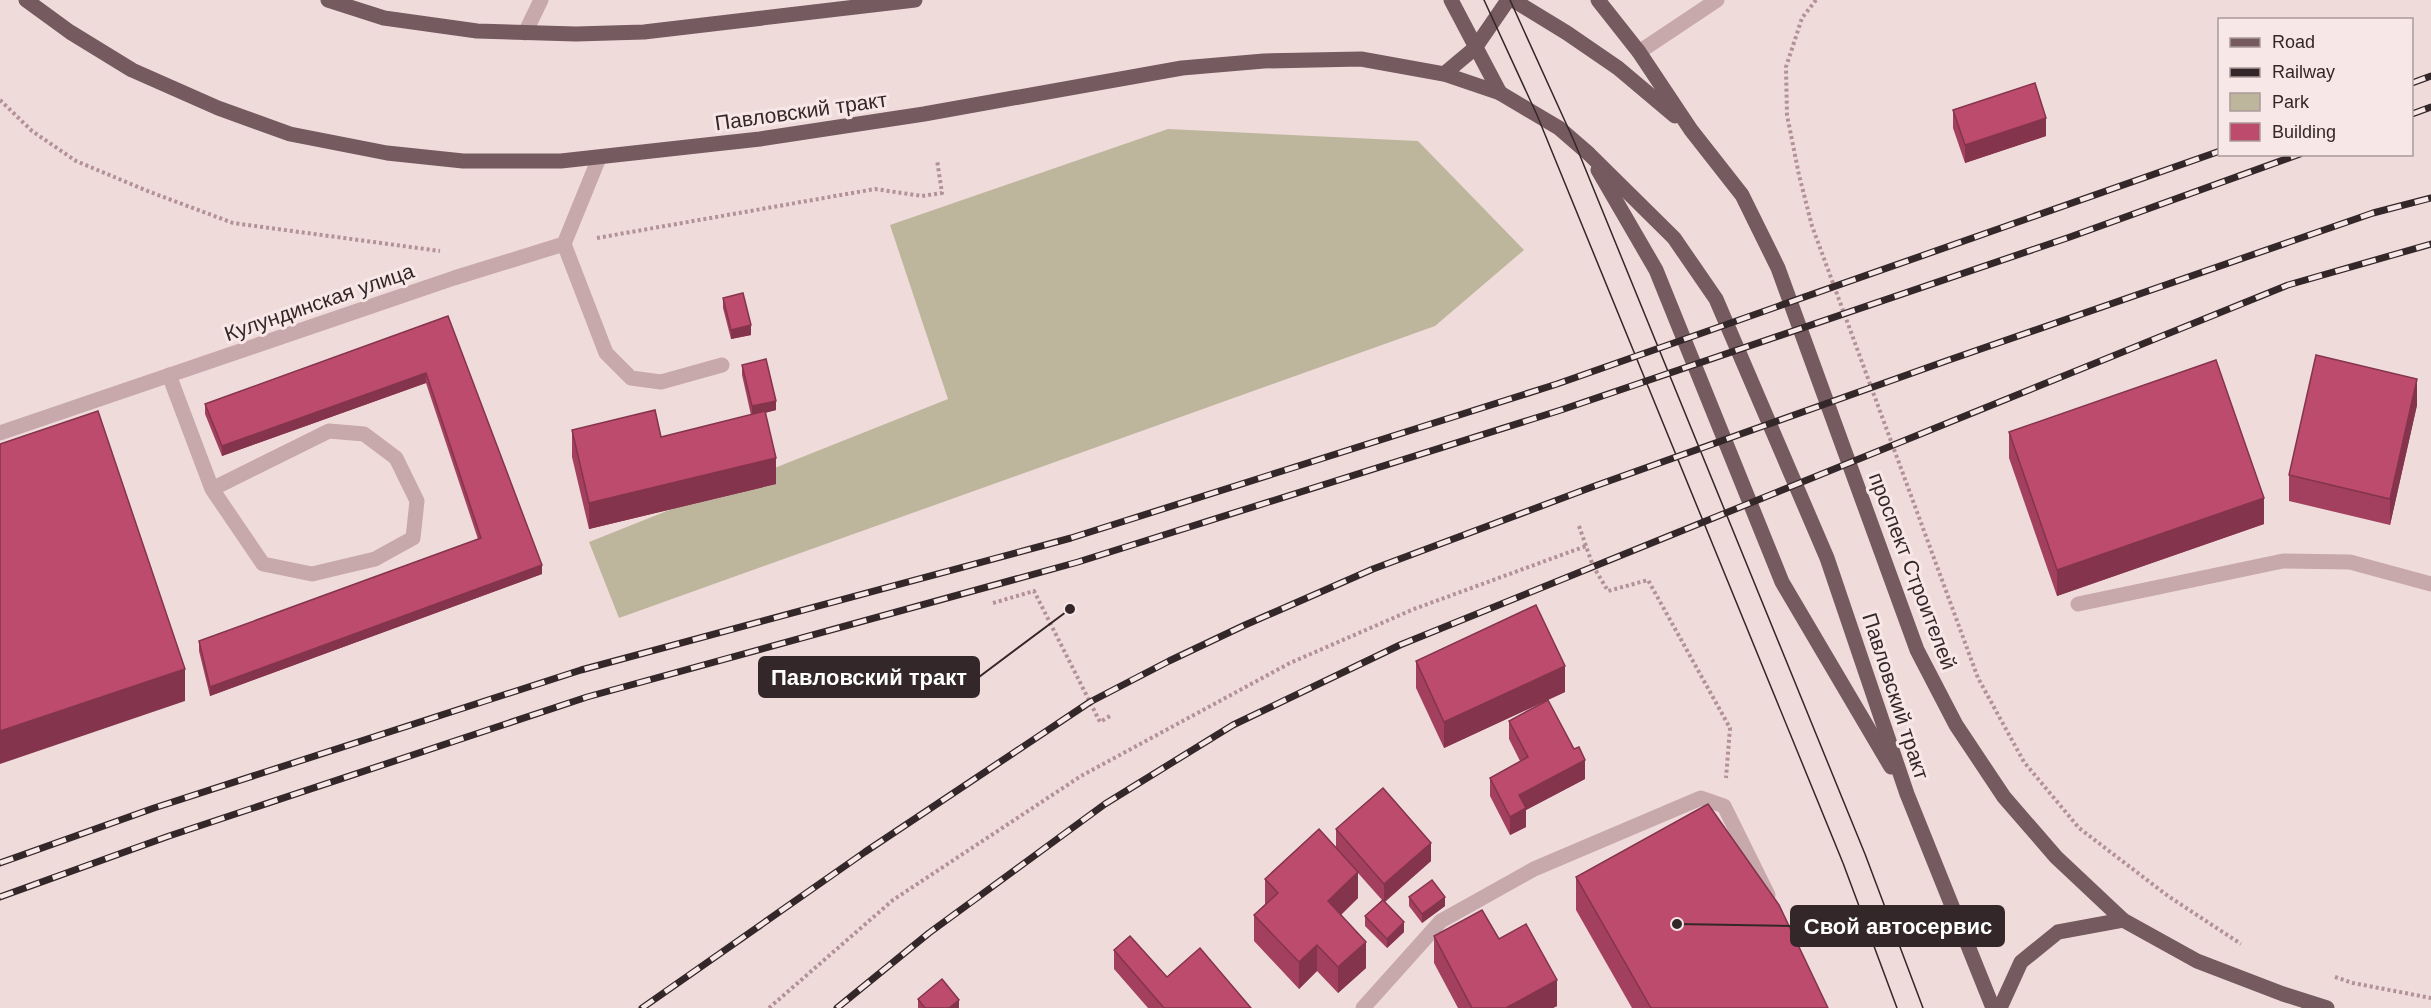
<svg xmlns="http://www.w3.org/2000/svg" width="2431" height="1008" font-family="Arial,sans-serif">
	<rect width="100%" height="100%" fill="#f0dbdb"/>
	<!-- green -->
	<path fill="#bdb69c" d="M1168 129 1418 141 1524 250 1435 326 619 618 589 542 948 399 890 225Z"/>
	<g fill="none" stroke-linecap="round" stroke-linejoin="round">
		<!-- path -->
		<g stroke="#b29296" stroke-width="4" stroke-dasharray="3 3" stroke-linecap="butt">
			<path d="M1816 0 1802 18 1786 67 1787 115 1799 175 1812 226 1978 678 2024 762 2079 828 2168 896 2241 944"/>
			<path d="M0 100 32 131 76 161 150 192 233 223 440 251"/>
			<path d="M597 238 875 189 922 196 942 193 937 160"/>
			<path d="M1579 526 1593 566 1608 591 1648 580 1730 728 1726 778"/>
			<path d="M993 603 1034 591 1100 722 1110 716"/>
			<path d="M2335 977 2353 983 2431 998"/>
			<path d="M769 1008 893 900 1081 776 1290 663 1414 609 1586 546"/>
		</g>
		<!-- minor -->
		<g stroke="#c7a8ab" stroke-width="15">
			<path d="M525 33 541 0"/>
			<path d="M1639 52 1717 0"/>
			<path d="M564 244 606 353 631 378 661 382 722 365"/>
			<path d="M169 375 212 489 263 564 312 574 375 559 413 538 417 501 396 458 364 434 329 431 212 489"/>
			<path d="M0 433 454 278 564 244 599 158"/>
			<path d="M2078 604 2283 561 2350 562 2431 584"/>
			<path d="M1363 1008 1441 921 1534 869 1701 798 1724 806 1768 895"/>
		</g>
		<!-- major -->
		<g stroke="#755a5f" stroke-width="15">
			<path d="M26 0 70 32 132 70 218 108 290 134 387 153 463 161H561L760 139 924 114 1182 68 1264 61 1361 59 1444 74 1500 93 1559 128 1589 154 1674 238 1716 299 1827 558 1907 794 1993 1008"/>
			<path d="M328 0 384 18 477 31 576 34 644 32 915 0"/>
			<path d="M1451 0 1500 93"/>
			<path d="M1513 0 1567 33 1618 68 1675 116"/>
			<path d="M1598 0 1639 52 1691 130 1742 195 1778 268 1917 650 1956 725 2004 797 2056 857 2123 920 2197 961 2283 994 2327 1008"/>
			<path d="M1444 74 1475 48 1508 0"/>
			<path d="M1598 170 1656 270 1782 582 1891 767"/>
			<path d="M2000 1008 2021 962 2058 932 2123 920"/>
		</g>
		<!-- tram -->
		<g stroke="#34272a" stroke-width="1.5">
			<path d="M1484 0 1537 115 1843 863 1897 1008"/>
			<path d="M1510 0 1574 141 1865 854 1923 1008"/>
		</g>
		<defs>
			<g id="rail">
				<path d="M2412 83 2431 76"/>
				<path d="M2412 114 2431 107"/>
				<path d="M0 863 154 808 581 670 1071 538 1557 384 2220 151"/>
				<path d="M0 897 169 836 587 697 1078 562 1561 410 2070 237 2300 154"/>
				<path d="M642 1008 865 852 1090 702 1169 661 1245 625 1373 569 1592 487 1946 361 2373 213 2431 198"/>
				<path d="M837 1008 929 933 1105 804 1233 725 1400 645 2288 285 2431 244"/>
			</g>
		</defs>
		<!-- rail casing -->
		<use href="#rail" stroke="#34272a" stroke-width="7"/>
		<!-- rail -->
		<use href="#rail" stroke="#f8e7e7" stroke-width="4.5" stroke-dasharray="14" stroke-linecap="butt"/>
	</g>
	<!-- wall -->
	<g fill="#a3405f">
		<path d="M1953 110 2046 136 1965 163 1953 128Z"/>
		<path d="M723 298 751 335 731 339 723 308Z"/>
		<path d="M448 316 542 574 210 696 199 651V641L478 539 426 383 222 456 205 414V404Z"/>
		<path d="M742 365 776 410 765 413 776 484 589 529 572 457V430L661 437 751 415 742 375Z"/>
		<path d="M2417 405 2390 525 2289 501V475Z"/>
		<path d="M2009 432 2264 524 2057 596 2009 458Z"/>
		<path d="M1416 661 1565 692 1444 748 1416 688Z"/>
		<path d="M1509 721 1585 779 1526 810V827L1510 835 1490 796V778L1520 761 1509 739Z"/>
		<path d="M1336 829 1431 861 1385 902 1404 932 1387 948 1365 926V916L1382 900 1358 873V898L1341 915 1366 968 1338 993 1317 971 1299 989 1254 941V915L1265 905V879L1336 848Z"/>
		<path d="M1576 877 1828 1008H1632L1576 910Z"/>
		<path d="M1409 897 1445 906 1422 923 1409 906Z"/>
		<path d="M1434 936 1499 939 1557 1006 1553 1008H1458L1434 963Z"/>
		<path d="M1114 950 1167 977 1251 1008H1148L1114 969Z"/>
		<path d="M918 999 959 1008H918Z"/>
	</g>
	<!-- shaded-wall -->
	<g fill="#84344d">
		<path d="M2046 118V136L1965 163V145Z"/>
		<path d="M751 325V335L731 339V330Z"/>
		<path d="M426 373V383L222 456V446Z"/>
		<path d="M2417 379V405L2390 525V499Z"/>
		<path d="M776 401V410L752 416V406Z"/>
		<path d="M776 458V484L589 529V503Z"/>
		<path d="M2264 498V524L2057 596V570Z"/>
		<path d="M542 565V574L210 696V687Z"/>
		<path d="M1565 666V692L1444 748V722Z"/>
		<path d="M185 669V701L0 764V731Z"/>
		<path d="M1585 760V779L1526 810V827L1510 835V817L1519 795Z"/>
		<path d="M1431 843V861L1384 902V884Z"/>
		<path d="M1358 872V898L1328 927V901Z"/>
		<path d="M1445 897V906L1422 923V914Z"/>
		<path d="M1404 922V932L1387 948V939Z"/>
		<path d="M1366 942V968L1338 993V967Z"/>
		<path d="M1317 945V971L1299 989V962Z"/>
		<path d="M1557 980V1006L1553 1008H1506Z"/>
		<path d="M959 1000V1008H949Z"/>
	</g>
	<!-- building -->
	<g fill="#bd4b6e" stroke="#84344d" stroke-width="1.5">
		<path d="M2035 83 2046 118 1965 145 1953 110Z"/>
		<path d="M743 293 751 325 731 330 723 298Z"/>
		<path d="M448 316 542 565 210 687 199 641 481 538 426 373 222 446 205 404Z"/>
		<path d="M2316 355 2417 379 2390 499 2289 475Z"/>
		<path d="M766 359 776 401 752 406 742 365Z"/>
		<path d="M2216 360 2264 498 2057 570 2009 432Z"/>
		<path d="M655 410 661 437 765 411 776 458 589 503 572 430Z"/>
		<path d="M98 411 185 669 0 731V444Z"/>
		<path d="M1536 605 1565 666 1444 722 1416 661Z"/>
		<path d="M1548 700 1574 749 1579 747 1585 760 1519 795 1526 808 1510 817 1490 778 1528 757 1509 721Z"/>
		<path d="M1383 788 1431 843 1384 884 1336 829Z"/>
		<path d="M1708 804 1779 905 1828 1008H1651L1576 877Z"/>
		<path d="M1319 829 1358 872 1328 901 1366 942 1338 967 1317 945 1299 962 1254 915 1278 893 1265 879Z"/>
		<path d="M1432 880 1445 897 1422 914 1409 897Z"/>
		<path d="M1383 900 1404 922 1387 939 1365 916Z"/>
		<path d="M1482 910 1499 939 1526 924 1557 980 1506 1008H1472L1434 936Z"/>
		<path d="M1130 936 1167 977 1200 948 1251 1008H1164L1114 950Z"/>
		<path d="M942 979 959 1000 949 1008H925L918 999Z"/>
	</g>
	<g text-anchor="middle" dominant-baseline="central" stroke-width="6" stroke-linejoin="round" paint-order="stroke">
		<!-- street labels -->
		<g font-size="21" fill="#34272a" stroke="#f8e7e7">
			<text transform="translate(801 111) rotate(-8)">Павловский тракт</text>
			<text transform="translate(319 302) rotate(-19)">Кулундинская улица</text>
			<text transform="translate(1913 571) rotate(69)">проспект Строителей</text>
			<text transform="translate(1896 696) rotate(72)">Павловский тракт</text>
		</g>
	</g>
	<!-- callouts -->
	<path fill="none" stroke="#34272a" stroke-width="2" d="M1070 609L979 677M1677 924L1791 926"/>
	<g fill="#34272a" stroke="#f8e7e7" stroke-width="2">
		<circle cx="1070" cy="609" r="6"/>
		<circle cx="1677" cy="924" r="6"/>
	</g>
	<g fill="#34272a" stroke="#34272a" stroke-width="2">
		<rect x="759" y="657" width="220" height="40" rx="6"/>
		<rect x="1791" y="906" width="213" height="40" rx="6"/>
	</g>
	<g font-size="22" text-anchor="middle" font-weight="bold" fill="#fff">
		<text x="869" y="685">Павловский тракт</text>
		<text x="1898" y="934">Свой автосервис</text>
	</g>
	<!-- legend -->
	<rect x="2218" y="18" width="195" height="138" fill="#f8e7e7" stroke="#aa9a9b" stroke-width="1.5"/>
	<rect x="2230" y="38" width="30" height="9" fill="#755a5f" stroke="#aa9a9b" stroke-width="1.5"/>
	<text x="2272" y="48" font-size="18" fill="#34272a">Road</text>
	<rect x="2230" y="68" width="30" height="9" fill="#34272a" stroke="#aa9a9b" stroke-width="1.5"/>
	<text x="2272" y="78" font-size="18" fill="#34272a">Railway</text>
	<rect x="2230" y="93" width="30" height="18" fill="#bdb69c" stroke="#aa9a9b" stroke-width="1.5"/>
	<text x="2272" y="108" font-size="18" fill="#34272a">Park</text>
	<rect x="2230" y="123" width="30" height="18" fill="#bd4b6e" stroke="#aa9a9b" stroke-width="1.5"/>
	<text x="2272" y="138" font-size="18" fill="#34272a">Building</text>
</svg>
